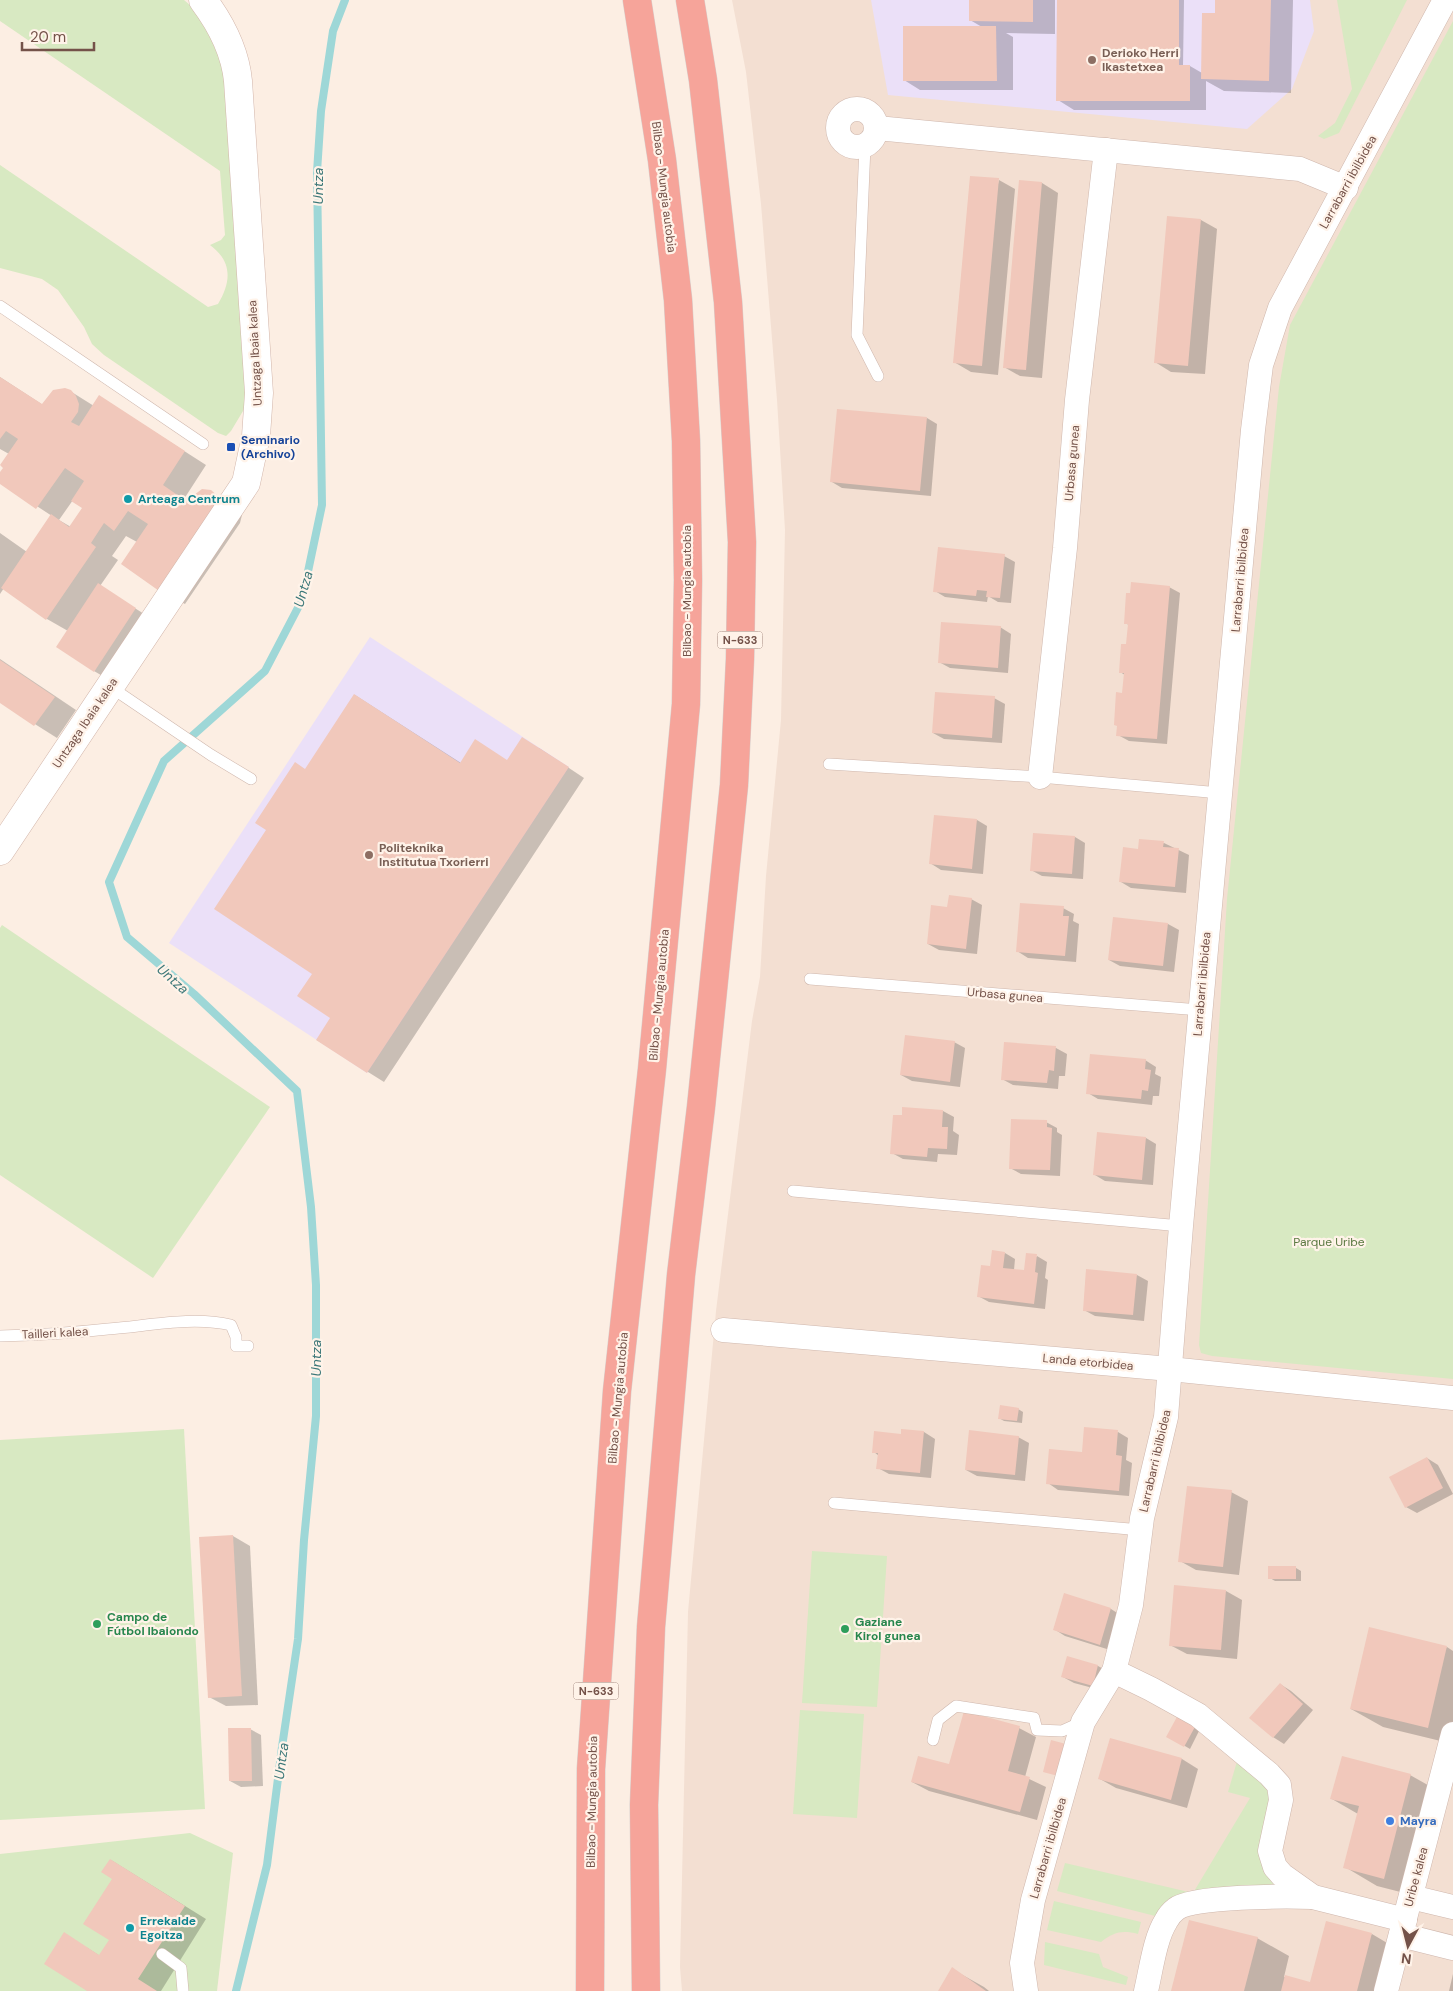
<svg xmlns="http://www.w3.org/2000/svg" width="1453" height="1991" font-family="'DM Sans',sans-serif">
	<rect width="100%" height="100%" fill="#fceee3"/>
	<!-- residential -->
	<path fill="#f3dfd2" d="M732 0H1453V1991H682L680 1967 688 1612 716 1311 752 1021 760 977 766 876 781 720 785 530 777 400 761 204 746 72Z"/>
	<!-- education -->
	<g fill="#ebe0f8">
		<path d="M871 0H1310L1314 31 1292 89 1247 129 888 95Z"/>
		<path d="M370 637 569 767 367 1073 169 943Z"/>
	</g>
	<!-- green -->
	<g fill="#d8e9c2">
		<path d="M0 0H184C207 18 216 47 227 74L246 406 231 431 226 436 218 433 104 355 92 344 84 327 58 290 42 279 0 268V165L208 307 218 304C231 282 233 262 210 245L221 240 225 235 220 171 0 21Z"/>
		<path d="M1337 0H1407L1339 133 1324 139 1318 136 1335 123 1352 89Z"/>
		<path d="M1453 21V1379L1212 1356 1201 1353 1199 1345 1227 899 1279 387 1290 325Z"/>
		<path d="M2 925 270 1107 153 1278 0 1175V928Z"/>
		<path d="M184 1429 205 1809 0 1820V1440Z"/>
		<path d="M812 1551 887 1556 877 1707 802 1703Z"/>
		<path d="M800 1710 864 1714 857 1818 793 1814Z"/>
		<path d="M1238 1758 1271 1785 1280 1889 1163 1918 1057 1891 1065 1863 1193 1893 1250 1798 1228 1792Z"/>
		<path d="M190 1833 233 1853 217 1991H0V1854Z"/>
		<path d="M1054 1901 1141 1922 1138 1934C1122 1930 1114 1932 1101 1942L1047 1930Z"/>
		<path d="M1045 1942 1099 1954 1103 1967 1128 1977 1126 1985 1044 1965Z"/>
	</g>
	<!-- shadow -->
	<g fill="#0003" fill-rule="evenodd">
		<path d="M970 0H1055V34L1006 33 1013 37V90H920L904 80 982 27 970 20Z"/>
		<path d="M1058 0H1184L1183 66H1190L1202 73 1216 14V0H1293L1291 93 1224 91 1206 81V110H1074L1058 100Z"/>
		<path d="M999 180 1015 189 998 375 971 372 954 362Z"/>
		<path d="M1021 181 1042 183 1058 193 1042 378 1020 376 1004 367Z"/>
		<path d="M1168 217 1201 220 1217 229 1205 374 1171 372 1155 362Z"/>
		<path d="M0 377 43 405 70 391 94 406 100 397 206 465 184 499 191 503 208 490 240 510 242 515 240 523 185 604 163 592 137 542 126 536 112 556 118 560 100 586 152 619 111 681 94 671 68 631 47 619 4 588 0 594V533L27 552 52 516 0 482V474L4 468 9 454 0 449ZM73 500 84 508 71 527 59 520Z"/>
		<path d="M927 418 937 424 931 496 842 488 832 482Z"/>
		<path d="M1004 556 1015 562 1011 603 998 602 988 596 987 602 945 597 935 591Z"/>
		<path d="M1169 587 1180 593 1167 744 1129 741 1118 735 1125 675 1120 672 1127 645 1129 625 1125 623Z"/>
		<path d="M1000 627 1011 634 1008 673 950 668 939 662Z"/>
		<path d="M0 659 76 710 57 738 0 702Z"/>
		<path d="M355 695 461 763 508 761 539 748 584 778 384 1082 317 1040 332 1018 313 973 306 770Z"/>
		<path d="M994 698 1005 704 1002 743 944 739 933 733Z"/>
		<path d="M977 820 987 826 983 874 941 870 930 863Z"/>
		<path d="M1075 837 1085 843 1083 879 1042 876 1031 870Z"/>
		<path d="M1164 843 1189 855 1186 893 1131 888 1121 882 1139 850Z"/>
		<path d="M971 899 982 905 977 954 939 950 928 944Z"/>
		<path d="M1063 908 1074 914 1073 921 1079 924 1076 962 1028 958 1017 951Z"/>
		<path d="M1168 924 1179 930 1174 972 1120 966 1109 960Z"/>
		<path d="M954 1042 965 1048 960 1087 912 1081 901 1075Z"/>
		<path d="M1005 1043 1056 1048 1067 1054 1065 1076H1059L1058 1089 1013 1085 1002 1079Z"/>
		<path d="M1145 1060 1156 1067 1155 1074 1161 1077 1159 1096H1153L1152 1105 1098 1099 1088 1093Z"/>
		<path d="M943 1111 954 1117 953 1131 959 1135 957 1155 938 1154 937 1162 903 1159 892 1153Z"/>
		<path d="M1046 1122 1057 1128V1132L1062 1135 1060 1176 1021 1174 1010 1168Z"/>
		<path d="M1146 1138 1156 1144 1153 1185 1105 1181 1095 1175Z"/>
		<path d="M1005 1253 1015 1259 1014 1270 1025 1271 1037 1256 1047 1262 1045 1278 1048 1280 1045 1309 989 1302 978 1296 991 1267Z"/>
		<path d="M1137 1275 1148 1281 1144 1321 1095 1316 1084 1310Z"/>
		<path d="M1018 1409 1023 1412 1022 1423 1004 1421 999 1418Z"/>
		<path d="M902 1430 924 1432 935 1439 931 1478 889 1474 878 1468 879 1456 874 1452 902 1435Z"/>
		<path d="M1118 1432 1128 1438 1126 1460 1132 1463 1129 1496 1058 1490 1048 1483 1083 1454Z"/>
		<path d="M1018 1437 1029 1443 1025 1481 977 1476 966 1470Z"/>
		<path d="M1427 1458 1438 1465 1453 1494 1417 1513 1406 1507Z"/>
		<path d="M1231 1492 1248 1501 1239 1575 1196 1570 1180 1561Z"/>
		<path d="M233 1536 250 1546 258 1705 226 1706 209 1697 201 1538Z"/>
		<path d="M1296 1568 1301 1571V1581H1275L1270 1578Z"/>
		<path d="M1226 1591 1242 1600 1237 1659 1187 1654 1170 1645Z"/>
		<path d="M1065 1595 1111 1609 1122 1616 1110 1650 1065 1636 1054 1629Z"/>
		<path d="M1447 1647 1453 1651V1744L1383 1727 1351 1709Z"/>
		<path d="M1068 1658 1098 1666 1109 1672 1104 1691 1074 1683 1063 1677Z"/>
		<path d="M1280 1684 1291 1691 1313 1710 1284 1744 1273 1737Z"/>
		<path d="M1179 1717 1200 1729 1190 1749 1168 1736Z"/>
		<path d="M1019 1728 1036 1737 1025 1777 1046 1787 1037 1820 929 1791 912 1782 950 1766Z"/>
		<path d="M250 1729 261 1735 263 1786 241 1787 230 1781Z"/>
		<path d="M1111 1739 1182 1759 1198 1769 1187 1808 1116 1788 1100 1779Z"/>
		<path d="M1410 1775 1442 1793 1416 1896 1377 1886 1345 1867 1358 1814 1332 1799Z"/>
		<path d="M111 1860 206 1919 161 1991H89L86 1947 100 1956 110 1940 113 1879Z"/>
		<path d="M1372 1934 1404 1953 1393 1991H1173L1257 1938 1289 1956 1284 1977 1311 1984Z"/>
		<path d="M952 1969 984 1987 989 1991H939Z"/>
		<path d="M1453 1974V1991H1449Z"/>
	</g>
	<g fill="none" stroke-linecap="round" stroke-linejoin="round">
		<!-- stream -->
		<path stroke="#9ed7d7" stroke-width="8" d="M236 1991 267 1865 282 1747 298 1639 304 1540 316 1416V1285L311 1207 297 1091 194 994 127 937 109 882 164 761 265 671 302 600 322 505 317 172 321 111 333 31 345 0"/>
	</g>
	<!-- building -->
	<g fill="#f1c8bb">
		<path d="M969 0H1033V22L969 21Z"/>
		<path d="M1057 0H1179V65H1190V101H1056Z"/>
		<path d="M1215 0H1271L1269 81 1201 79 1202 13H1215Z"/>
		<path d="M903 26H996L997 81H903Z"/>
		<path d="M970 176 999 178 982 366 953 363Z"/>
		<path d="M1019 180 1042 182 1026 370 1003 368Z"/>
		<path d="M1167 216 1201 219 1188 366 1154 363Z"/>
		<path d="M0 377 42 404 53 390 65 388 71 390 76 396 79 404 78 412 71 422 79 426 99 395 185 451 163 485 189 503 194 495 202 489 211 490 220 498 162 593 121 564 148 524 128 511 114 531 104 523 91 543 96 547 46 620 1 588 51 514 69 527 82 508 71 501 84 481 65 468 36 509 0 484V472L3 468 0 465 18 439 6 431 0 439Z"/>
		<path d="M837 409 927 417 920 491 830 482Z"/>
		<path d="M938 547 1005 554 1000 598 986 597 987 591 977 590 976 596 933 592Z"/>
		<path d="M1131 582 1170 586 1157 739 1116 736 1117 726 1114 725 1116 692 1122 693 1124 673H1119L1121 644H1126L1128 624H1124L1126 593H1130Z"/>
		<path d="M98 583 136 608 94 672 56 647Z"/>
		<path d="M941 622 1001 626 998 668 938 663Z"/>
		<path d="M0 660 55 697 34 726 0 703Z"/>
		<path d="M935 692 995 696 992 738 932 733Z"/>
		<path d="M354 694 460 763 475 739 507 760 522 737 569 767 367 1073 316 1040 330 1018 297 996 312 974 214 909 266 830 255 823 295 762 305 769Z"/>
		<path d="M934 815 977 819 972 869 929 864Z"/>
		<path d="M1033 833 1075 836 1072 874 1030 871Z"/>
		<path d="M1139 839 1164 841 1163 847 1179 848 1175 887 1119 882 1123 847 1138 849Z"/>
		<path d="M949 895 972 898 966 949 927 944 931 905 947 907Z"/>
		<path d="M1020 903 1064 906 1063 916H1069L1065 956 1016 952Z"/>
		<path d="M1113 917 1168 923 1163 966 1108 960Z"/>
		<path d="M905 1035 955 1041 950 1082 900 1075Z"/>
		<path d="M1004 1042 1056 1046 1054 1071 1049 1070 1047 1083 1001 1080Z"/>
		<path d="M1090 1054 1146 1059 1145 1069 1151 1070 1148 1091 1142 1090 1141 1099 1086 1094Z"/>
		<path d="M902 1107 943 1110 942 1127H948L947 1149 928 1148 927 1157 890 1154 893 1115H902Z"/>
		<path d="M1011 1119 1047 1120V1127L1052 1128 1050 1170 1009 1169Z"/>
		<path d="M1097 1132 1146 1137 1142 1180 1093 1175Z"/>
		<path d="M992 1250 1005 1252 1003 1268 1024 1270 1026 1253 1037 1254 1035 1272 1038 1273 1034 1304 977 1297 981 1265 990 1266Z"/>
		<path d="M1086 1269 1137 1274 1133 1315 1083 1311Z"/>
		<path d="M1000 1405 1019 1408 1017 1421 998 1419Z"/>
		<path d="M1084 1427 1118 1430 1116 1455 1122 1456 1119 1491 1046 1484 1049 1449 1082 1452Z"/>
		<path d="M901 1429 924 1431 920 1473 876 1469 878 1453H872L874 1431 901 1434Z"/>
		<path d="M969 1430 1019 1436 1015 1475 965 1470Z"/>
		<path d="M1427 1457 1443 1488 1405 1508 1389 1477Z"/>
		<path d="M1187 1486 1232 1490 1223 1567 1178 1562Z"/>
		<path d="M233 1535 242 1696 208 1698 199 1537Z"/>
		<rect x="1268" y="1566" width="28" height="13"/>
		<path d="M1174 1585 1226 1590 1221 1650 1169 1646Z"/>
		<path d="M1064 1593 1111 1608 1100 1645 1053 1630Z"/>
		<path d="M1369 1627 1447 1646 1428 1728 1350 1709Z"/>
		<path d="M1067 1656 1098 1665 1093 1686 1061 1677Z"/>
		<path d="M1280 1683 1303 1704 1273 1738 1249 1718Z"/>
		<path d="M964 1711 1020 1726 1008 1771 1030 1777 1020 1812 911 1782 918 1756 949 1764Z"/>
		<path d="M1178 1715 1196 1725 1184 1747 1166 1737Z"/>
		<path d="M228 1728H251L252 1781H229Z"/>
		<path d="M1110 1738 1182 1758 1171 1800 1098 1779Z"/>
		<path d="M1051 1740 1066 1744 1058 1776 1043 1772Z"/>
		<path d="M1342 1756 1411 1774 1384 1879 1343 1868 1359 1806 1330 1799Z"/>
		<path d="M110 1859 185 1906 138 1979 157 1991H87L44 1964 64 1932 99 1955 109 1940 83 1924 112 1879 101 1872Z"/>
		<path d="M1189 1920 1258 1937 1244 1991H1171Z"/>
		<path d="M1326 1921 1372 1933 1357 1991H1281L1285 1975 1310 1982Z"/>
		<path d="M952 1967 986 1991H938Z"/>
	</g>
	<g fill="none" stroke-linecap="round" stroke-linejoin="round">
		<defs>
			<g id="lane">
				<path d="M865 146 857 335 878 376"/>
				<path d="M0 306 203 444"/>
				<path d="M109 686 211 755 251 779"/>
				<path d="M829 764 1040 777 1220 793"/>
				<path d="M810 979 1200 1010"/>
				<path d="M793 1191 1181 1226"/>
				<path d="M0 1336C36 1335 72 1333 108 1329 148 1326 192 1316 231 1325L236 1337V1346H248"/>
				<path d="M834 1503 1141 1530"/>
				<path d="M933 1740 938 1720 956 1706 1034 1718 1037 1730 1062 1731 1082 1722"/>
				<path d="M162 1954 181 1968 183 1991"/>
			</g>
			<g id="street">
				<circle cx="857" cy="128" r="19"/>
				<path d="M877 128 1300 169 1346 188"/>
				<path d="M1040 777 1065 548 1077 400 1106 150"/>
				<path d="M723 1330 1170 1369 1453 1398"/>
				<path d="M1114 1671 1151 1689 1198 1715 1269 1774 1279 1785 1281 1800 1270 1851 1275 1867 1282 1875 1313 1897 1405 1920"/>
				<path d="M1411 1897 1453 1907"/>
				<path d="M1401 1935 1453 1948"/>
				<path d="M1026 1991 1022 1963 1033 1900 1083 1722 1114 1671 1131 1605 1142 1518 1166 1417 1181 1226 1253 430 1261 365 1280 308 1445 0"/>
				<path d="M1146 1991C1151 1970 1155 1938 1166 1921 1168 1917 1172 1912 1176 1909 1192 1896 1288 1896 1313 1897"/>
				<path d="M1386 1991 1453 1734"/>
			</g>
			<path id="secondary" d="M0 851 246 483 256 436 259 393 238 81C235 50 221 24 203 0"/>
			<g id="highway">
				<path d="M590 1991 591 1769 617 1391 652 1069 686 704 688 580 686 441 678 300 662 160 637 0"/>
				<path d="M646 1991 644 1805 651 1627 681 1275 701 1107 734 785 740 659 742 542 728 302 703 80 690 0"/>
			</g>
		</defs>
		<!-- lane casing -->
		<use href="#lane" stroke="#cfb7ad" stroke-width="12"/>
		<!-- street casing -->
		<use href="#street" stroke="#cfb7ad" stroke-width="25"/>
		<!-- secondary casing -->
		<use href="#secondary" stroke="#d2b5aa" stroke-width="29"/>
		<!-- highway casing -->
		<use href="#highway" stroke="#d8cfcc" stroke-width="29"/>
		<!-- lane -->
		<use href="#lane" stroke="#fff" stroke-width="11"/>
		<!-- street -->
		<use href="#street" stroke="#fff" stroke-width="24"/>
		<!-- secondary -->
		<use href="#secondary" stroke="#fff" stroke-width="28"/>
		<!-- highway -->
		<use href="#highway" stroke="#f6a49a" stroke-width="28"/>
	</g>
	<!-- markers -->
	<g fill="#8d6e63" stroke="#fff3e9" stroke-width="2">
		<circle cx="1092" cy="60" r="5"/>
		<circle cx="369" cy="855" r="5"/>
	</g>
	<rect fill="#1a4fb4" stroke="#fff3e9" stroke-width="2" x="226" y="442" width="10" height="10" rx="2.5"/>
	<g fill="#0f9aa8" stroke="#fff3e9" stroke-width="2">
		<circle cx="128" cy="499" r="5"/>
		<circle cx="130" cy="1928" r="5"/>
	</g>
	<g fill="#2e9e5b" stroke="#fff3e9" stroke-width="2">
		<circle cx="97" cy="1624" r="5"/>
		<circle cx="845" cy="1629" r="5"/>
	</g>
	<circle fill="#3f7fe0" stroke="#fff3e9" stroke-width="2" cx="1390" cy="1821" r="5"/>
	<g text-anchor="middle" dominant-baseline="central" stroke-width="4.5" stroke-linejoin="round" paint-order="stroke">
		<!-- shield labels -->
		<g fill="#fff3e9" stroke="#9e8279" stroke-width="1">
			<rect x="717.5" y="631.5" width="45" height="17" rx="4"/>
			<rect x="573.5" y="1682.5" width="45" height="17" rx="4"/>
		</g>
		<g font-size="11" font-weight="bold" fill="#745249">
			<text x="740" y="640">N-633</text>
			<text x="596" y="1691">N-633</text>
		</g>
		<!-- education labels -->
		<g font-size="12" font-weight="bold" fill="#785e54" stroke="#fff3e9" text-anchor="start">
			<text x="1102" y="53">Derioko Herri<tspan x="1102" dy="14">Ikastetxea</tspan></text>
			<text x="379" y="848">Politeknika<tspan x="379" dy="14">Institutua Txorierri</tspan></text>
		</g>
		<!-- street labels -->
		<g font-size="12" fill="#745249" stroke="#fff3e9">
			<text transform="translate(1348 182) rotate(-61)">Larrabarri ibilbidea</text>
			<text transform="translate(664 187) rotate(83)">Bilbao - Mungia autobia</text>
			<text transform="translate(255 353) rotate(-93)">Untzaga Ibaia kalea</text>
			<text transform="translate(1072 463) rotate(-85)">Urbasa gunea</text>
			<text transform="translate(1240 580) rotate(-85)">Larrabarri ibilbidea</text>
			<text transform="translate(687 591) rotate(-90)">Bilbao - Mungia autobia</text>
			<text transform="translate(85 723) rotate(-56)">Untzaga Ibaia kalea</text>
			<text transform="translate(1202 984) rotate(-85)">Larrabarri ibilbidea</text>
			<text transform="translate(659 995) rotate(-85)">Bilbao - Mungia autobia</text>
			<text transform="translate(1005 995) rotate(5)">Urbasa gunea</text>
			<text transform="translate(55 1333) rotate(-3)">Tailleri kalea</text>
			<text transform="translate(1088 1362) rotate(5)">Landa etorbidea</text>
			<text transform="translate(618 1398) rotate(-85)">Bilbao - Mungia autobia</text>
			<text transform="translate(1155 1461) rotate(-77)">Larrabarri ibilbidea</text>
			<text transform="translate(592 1802) rotate(-89)">Bilbao - Mungia autobia</text>
			<text transform="translate(1048 1848) rotate(-74)">Larrabarri ibilbidea</text>
			<text transform="translate(1416 1877) rotate(-75)">Uribe kalea</text>
		</g>
		<!-- transit labels -->
		<g font-size="12" font-weight="bold" fill="#164399" stroke="#fff3e9" text-anchor="start">
			<text x="241" y="440">Seminario<tspan x="241" dy="14">(Archivo)</tspan></text>
		</g>
		<!-- culture labels -->
		<g font-size="12" font-weight="bold" fill="#0d838f" stroke="#fff3e9" text-anchor="start">
			<text x="138" y="499">Arteaga Centrum</text>
			<text x="140" y="1921">Errekalde<tspan x="140" dy="14">Egoitza</tspan></text>
		</g>
		<!-- park labels -->
		<g font-size="12" fill="#5b7942" stroke="#fff3e9">
			<text x="1329" y="1242">Parque Uribe</text>
		</g>
		<!-- leisure labels -->
		<g font-size="12" font-weight="bold" fill="#27864d" stroke="#fff3e9" text-anchor="start">
			<text x="107" y="1617">Campo de<tspan x="107" dy="14">Fútbol Ibaiondo</tspan></text>
			<text x="855" y="1622">Gaziane<tspan x="855" dy="14">Kirol gunea</tspan></text>
		</g>
		<!-- shop labels -->
		<g font-size="12" font-weight="bold" fill="#366cbe" stroke="#fff3e9" text-anchor="start">
			<text x="1400" y="1821">Mayra</text>
		</g>
		<!-- water labels -->
		<g font-size="14" font-style="italic" fill="#3d7879" stroke="#fff3e9">
			<text transform="translate(318 186) rotate(-90)">Untza</text>
			<text transform="translate(303 589) rotate(-74)">Untza</text>
			<text transform="translate(173 979) rotate(42)">Untza</text>
			<text transform="translate(316 1358) rotate(-90)">Untza</text>
			<text transform="translate(281 1761) rotate(-82)">Untza</text>
		</g>
	</g>
	<!-- north arrow -->
	<g transform="translate(1408 1946) rotate(187)" stroke="#fff3e9" stroke-width="4" paint-order="stroke">
	<path d="M0-4L9 19L0 12L-9 19Z" fill="#745249"/>
	<text y="-8" font-size="14" font-weight="bold" text-anchor="middle" fill="#745249">N</text>
	</g>
	<!-- scale -->
	<path d="M22 42v8h72v-8" fill="none" stroke="#745249" stroke-width="2.5"/>
	<text x="30" y="42" font-size="15" fill="#745249" stroke="#fff3e9" stroke-width="4" paint-order="stroke">20 m</text>
</svg>
